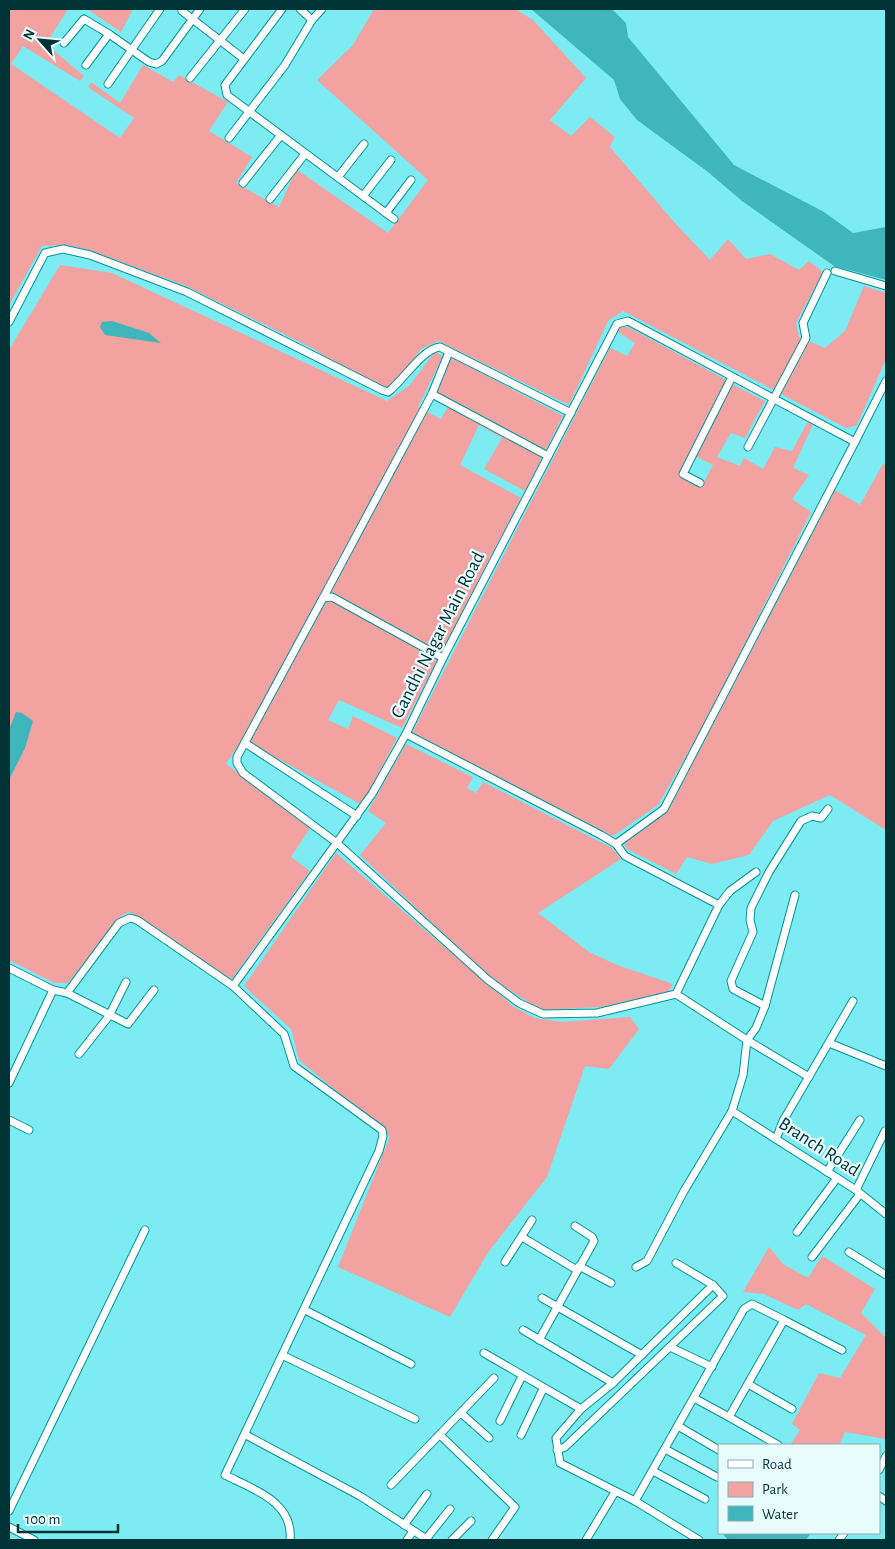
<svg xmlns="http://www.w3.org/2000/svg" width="895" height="1549" font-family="'Alegreya Sans',sans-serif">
	<rect width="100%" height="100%" fill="#7cecf2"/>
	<!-- green -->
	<g fill="#f1a2a1">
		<path d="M9 9H68L46 44 84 76 80 81 23 46 11 64 120 138 134 118 88 87 91 82 120 103 143 65 173 82 179 75 228 102 209 131 252 157 236 183 279 207 296 169 388 233 428 180 317 80 353 45 374 9H515L533 20 586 78 550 120 571 136 590 117 615 137 610 147 674 222 710 260 728 239 746 259 770 254 799 270 809 261 823 272 796 323 799 337 825 348 845 331 864 286 886 293V359L857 425 846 428 623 311 608 321 569 405 438 341 421 349 394 385 386 388 336 364 314 349 186 286 89 250 67 245 42 246 9 305Z"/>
		<path d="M87 9H133L121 32Z"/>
		<path d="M60 265 112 273 387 401 409 386 435 352 443 356 418 407 441 419 448 407 434 400 451 357 563 416 525 491 484 469 502 438 479 425 460 465 521 498 402 728 339 700 328 720 348 729 353 716 397 738 362 805 242 739 226 764 310 828 291 857 310 871 231 980 130 912 122 915 68 983H54L9 960V350Z"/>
		<path d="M620 327H628L728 381 683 470 704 482 713 465 695 456 732 384 765 401 745 438 731 433 717 457 740 466 744 458 763 469 775 447 792 451 807 423 813 424 793 468 809 475 792 499 811 512 707 719 658 805 613 836 412 733 610 348 627 356 635 343 618 332Z"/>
		<path d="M883 464 886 465V830L830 795 773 821 749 855 712 864 687 857 676 874 627 849 623 841 670 807 835 490 860 505Z"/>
		<path d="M406 744 473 777 467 788 476 793 483 782 612 848 621 859 538 913 589 952 617 965 673 984 668 992 601 1007 540 1010 488 976 360 855 386 823 368 811Z"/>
		<path d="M336 853 514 1007 535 1018 563 1022 630 1017 639 1029 609 1069 585 1066 547 1177 489 1251 450 1317 338 1267 390 1136 299 1060 291 1029 244 986Z"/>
		<path d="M769 1247 783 1264 808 1278 822 1256 875 1289 861 1313 886 1338 885 1439 845 1432 839 1445H790L800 1430 792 1424 819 1373 840 1378 866 1335 806 1304 798 1310 764 1294 743 1292Z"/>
	</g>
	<!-- water -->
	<g fill="#3eb6bc">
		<path d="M531 9H612L626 23 628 37 734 165 824 212 853 233 886 227V280L834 266 742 201 708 172 637 120 620 99 614 80Z"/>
		<path d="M112 321 149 333 161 343 105 335 100 327 102 322Z"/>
		<path d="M16 712 22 713 33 721 25 748 9 780V730Z"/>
		<path d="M722 1533H811L806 1540H728Z"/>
	</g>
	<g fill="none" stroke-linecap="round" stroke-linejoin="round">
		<defs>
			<g id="minor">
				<path d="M282 9 225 85 227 95 394 219"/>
				<path d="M182 11 244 59"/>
				<path d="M312 20 322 9"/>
				<path d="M64 43 84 19 109 34 149 62 156 64 162 61 200 9"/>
				<path d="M86 65 109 34"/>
				<path d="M190 78 245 9"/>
				<path d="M108 84 160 9"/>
				<path d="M229 138 285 65 312 20 300 9"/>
				<path d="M338 177 364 144"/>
				<path d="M243 183 281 135"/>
				<path d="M363 196 391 160"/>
				<path d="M270 199 305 154"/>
				<path d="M386 213 411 180"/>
				<path d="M835 271 886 286"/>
				<path d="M9 322 45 253 63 249 90 255 187 292 382 390 388 392C403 381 422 349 440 347L571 413"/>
				<path d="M432 394 548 456"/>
				<path d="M748 447 806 338 803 323 827 273"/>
				<path d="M700 483 683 474 732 377"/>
				<path d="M323 598 432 394 449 352"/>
				<path d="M443 658 332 597 323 598 237 757V763L243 773 337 843 487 979 519 1003 543 1014 597 1013 676 994"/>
				<path d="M406 734 601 835 616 844 625 856 719 905"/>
				<path d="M245 743 357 816"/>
				<path d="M616 844 664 809 855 442"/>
				<path d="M795 895 765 1006 756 1028 747 1040 809 1077"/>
				<path d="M9 968 53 990 67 993 119 923 130 918 137 920 233 986 372 794 406 734 443 658 617 324 628 321 855 442 886 381"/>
				<path d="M233 986 284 1034 294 1066 382 1130 383 1136 379 1151 225 1475C253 1489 294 1502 290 1540"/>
				<path d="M67 993 128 1024 154 990"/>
				<path d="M765 1006 733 989 731 981 753 932 750 920 751 908 769 872 801 821 812 816 821 818 828 809"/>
				<path d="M829 1043 886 1066"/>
				<path d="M79 1054 109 1016 126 982"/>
				<path d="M9 1083 53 990"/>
				<path d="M732 1111 856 1190 886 1214"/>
				<path d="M9 1120 29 1130"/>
				<path d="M776 1139 783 1121 853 1001"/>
				<path d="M827 1172 860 1120"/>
				<path d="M856 1190 885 1131"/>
				<path d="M797 1232 837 1178"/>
				<path d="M522 1237 577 1270"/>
				<path d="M849 1252 886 1275"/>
				<path d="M812 1257 860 1194"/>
				<path d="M505 1262 532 1220"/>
				<path d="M579 1266 611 1283"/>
				<path d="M636 1267 647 1261 684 1191 732 1111 743 1075 747 1040 676 994 719 905 730 891 756 872"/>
				<path d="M542 1298 642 1355"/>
				<path d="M305 1310 411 1364"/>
				<path d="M784 1320 842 1350"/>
				<path d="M523 1330 613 1383"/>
				<path d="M539 1340 594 1241 592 1237 575 1226"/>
				<path d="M670 1347 712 1367"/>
				<path d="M484 1353 581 1409"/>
				<path d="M284 1356 415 1419"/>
				<path d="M748 1384 792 1409"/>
				<path d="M694 1398 729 1417 784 1320 752 1304 744 1309 635 1501 699 1540"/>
				<path d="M461 1413 489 1438"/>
				<path d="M729 1417 778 1445"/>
				<path d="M500 1421 522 1376"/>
				<path d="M678 1426 719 1450"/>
				<path d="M246 1435 360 1496 428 1540"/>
				<path d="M440 1435 515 1507 492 1540"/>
				<path d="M521 1435 543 1389"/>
				<path d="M665 1449 717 1477"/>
				<path d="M557 1450 565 1447 723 1296 713 1285 676 1263"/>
				<path d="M879 1470 886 1456"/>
				<path d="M653 1471 705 1499"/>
				<path d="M391 1485 494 1378"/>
				<path d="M879 1496 886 1501"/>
				<path d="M635 1501 560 1463 556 1438 581 1409 613 1383 713 1285"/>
				<path d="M9 1511 145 1230"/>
				<path d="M404 1525 427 1494"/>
				<path d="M9 1527 34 1540"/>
				<path d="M426 1539 450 1509"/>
				<path d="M407 1540 413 1531"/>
				<path d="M452 1540 471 1521"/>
				<path d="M586 1540 615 1492"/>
				<path d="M839 1540 844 1533"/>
			</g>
		</defs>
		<!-- minor casing -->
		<use href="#minor" stroke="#00949a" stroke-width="9"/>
		<!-- minor -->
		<use href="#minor" stroke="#fff" stroke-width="7"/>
	</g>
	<g text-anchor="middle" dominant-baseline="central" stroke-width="4.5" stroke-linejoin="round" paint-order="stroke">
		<!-- street labels -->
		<g font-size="19" fill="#003336" stroke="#e9fcfd">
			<text transform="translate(438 635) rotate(-63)">Gandhi Nagar Main Road</text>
			<text transform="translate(819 1147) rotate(33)">Branch Road</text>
		</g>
	</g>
	<!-- border -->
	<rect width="895" height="1549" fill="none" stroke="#003336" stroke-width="20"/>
	<!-- legend -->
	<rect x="718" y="1444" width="162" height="90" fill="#e9fcfd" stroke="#8cacad"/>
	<rect x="728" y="1460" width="25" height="8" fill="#ffffff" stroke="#8cacad"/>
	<text x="762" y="1469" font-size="15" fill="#003336">Road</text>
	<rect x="728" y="1482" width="25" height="15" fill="#f1a2a1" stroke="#8cacad"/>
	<text x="762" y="1494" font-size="15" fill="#003336">Park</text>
	<rect x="728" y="1506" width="25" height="15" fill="#3eb6bc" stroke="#8cacad"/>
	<text x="762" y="1519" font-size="15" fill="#003336">Water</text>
	<!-- north arrow -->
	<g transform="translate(40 40) rotate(297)" stroke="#e9fcfd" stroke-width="4" paint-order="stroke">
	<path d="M0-4L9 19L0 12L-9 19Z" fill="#003336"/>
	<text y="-8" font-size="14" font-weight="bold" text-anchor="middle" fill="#003336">N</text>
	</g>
	<!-- scale -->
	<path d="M18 1524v8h100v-8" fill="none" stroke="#003336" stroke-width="2.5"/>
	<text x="25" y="1524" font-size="15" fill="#003336" stroke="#e9fcfd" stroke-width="4" paint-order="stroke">100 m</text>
</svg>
